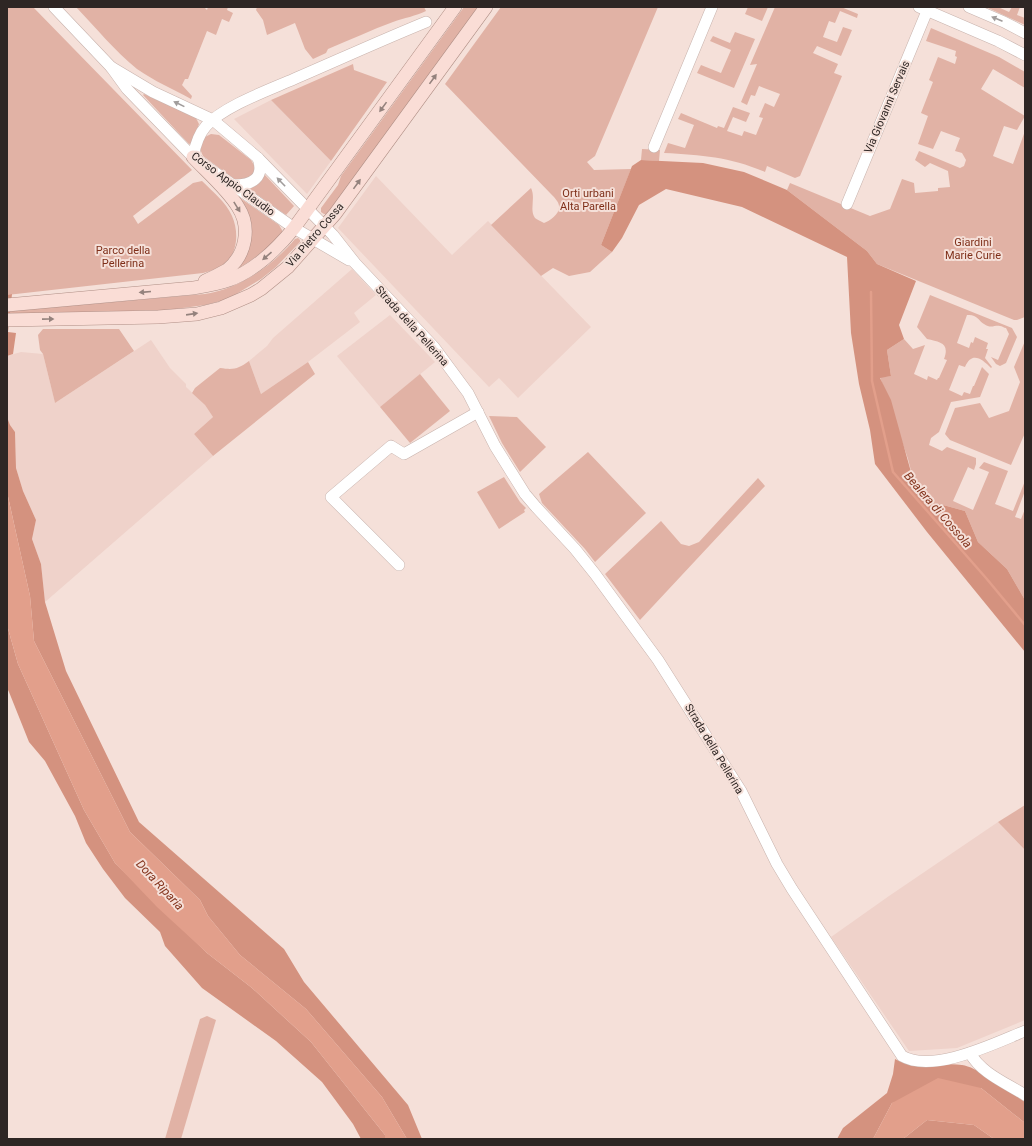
<svg xmlns="http://www.w3.org/2000/svg" width="1032" height="1146" font-family="Roboto,sans-serif">
	<rect width="100%" height="100%" fill="#f5e0d9"/>
	<!-- built -->
	<g fill="#efd2ca">
		<path d="M271 100 331 161 307 194 234 119Z"/>
		<path d="M376 176 452 255 488 221 591 327 518 398 499 378 489 387 338 228Z"/>
		<path d="M352 269 376 295 354 313 360 322 308 362 261 394 249 361 267 346 273 338Z"/>
		<path d="M390 315 435 362 380 407 337 356Z"/>
		<path d="M151 340 170 368 186 384V387L205 405 213 417 194 434 213 456 45 602 41 564 32 539 36 520 23 491 16 468 15 432 10 425 7 417V356L21 352 43 354 55 403Z"/>
		<path d="M998 822 1025 850V1020L957 1048 909 1051 831 937 889 896Z"/>
	</g>
	<!-- green -->
	<g fill="#e1b2a5">
		<path d="M7 7H33L192 170 133 216 138 224 193 183 202 181C213 192 226 202 232 216 239 232 238 253 224 265 218 269 210 271 203 273L7 295Z"/>
		<path d="M76 7H204L207 10 208 7H228L227 10 233 13 229 22 222 19 216 35 207 31 188 79H185L182 85 192 96 191 99C173 89 154 81 137 69 115 51 96 28 76 7Z"/>
		<path d="M257 7H424L426 11C416 16 404 18 393 22 371 30 350 40 328 49L326 53 313 59 305 49 295 23 267 35 263 20 256 10Z"/>
		<path d="M464 7H478L328 214H324L321 212V208L338 185 341 176Z"/>
		<path d="M501 7H658L595 156 587 162 594 170 631 169 601 245 612 252 590 272 569 276 553 268 541 276 491 225 531 188C536 198 529 210 535 218 537 220 541 221 544 223 550 221 560 214 559 206 559 202 554 197 551 194L445 84Z"/>
		<path d="M748 7H768L762 21 745 14Z"/>
		<path d="M775 7H841L858 14 857 18 840 11 835 23 829 21 823 37 837 42 843 27 852 30 841 56 817 46 813 53 838 64 834 73 842 76 800 176 795 178 767 166 765 172C730 157 702 155 664 153L668 143 685 148 694 125 678 119 681 113 717 128 718 126 724 128 733 107 750 113 746 122 733 117 727 131 742 136 744 131 756 135 763 118 759 117 765 103 774 107 780 94 759 86 755 96 751 95 747 105 741 102 757 64 750 65Z"/>
		<path d="M986 7H998L1009 12 1012 7H1020L1017 15 1025 18V25Z"/>
		<path d="M931 28 999 57 1025 72V88L993 69 981 89 1025 116 1017 130 1004 126 993 156 1013 164 1025 131V317L1017 320H1014L877 264 867 251 787 190 790 183 870 216 890 209 902 179 914 183 915 193 938 191V188L950 187 948 171 930 163 925 167 915 160 919 151 960 168 964 166 966 160 962 153 955 151 960 138 941 131 933 149 918 144 928 116 921 113 933 82 929 80 938 57 955 64 957 57 955 56 956 51 926 41Z"/>
		<path d="M735 32 755 39 734 88 697 73 701 65 721 73 731 50 710 41 713 36 730 43Z"/>
		<path d="M353 64 354 70 387 82 331 161 271 100Z"/>
		<path d="M144 94 196 118 199 124 192 143 189 144 143 95Z"/>
		<path d="M211 134 219 135 251 160 255 167V172L250 178 237 181 203 156 200 149 203 138Z"/>
		<path d="M642 149 660 150 659 161 641 160Z"/>
		<path d="M264 174 294 206 286 215 249 189 259 183Z"/>
		<path d="M233 193 279 225 282 230V234C266 249 251 263 230 272L244 257Z"/>
		<path d="M298 238 300 240V242L276 267 261 279 228 299 205 305 168 310 10 314V311L205 294C241 288 272 266 295 239Z"/>
		<path d="M930 295 1012 328 1017 337 1006 363 1000 366 996 364 991 357 998 360 1009 334 1006 328C1004 328 1002 326 1000 326 994 325 991 329 984 324 978 320 977 314 967 315L957 343 969 348 971 342 973 343 975 337 988 343 986 349H988L985 358 992 367 991 368C982 359 972 351 965 367L959 365 949 390 962 396 964 392 970 394 973 386H974L982 367 989 374 980 397 951 402 939 432 931 438 929 445 942 451 947 447 976 458V464L974 470 968 467 953 501 973 510 989 472 979 468 984 462 1008 471 995 504 1013 511 1025 481V491L1015 517 1021 519 1025 509V600L1007 569 978 542 965 511 925 500 916 490 908 459 880 377 891 376 887 350 904 339 913 349 925 345 914 374 927 380 928 376 937 380 938 378H939L947 360 944 359C950 343 940 342 927 339L917 327Z"/>
		<path d="M43 329H119L134 351 55 403 43 354 40 350 38 335Z"/>
		<path d="M1025 341V433L1011 465 950 440 945 434 955 408 980 403 989 418 1009 411 1020 382 1014 367Z"/>
		<path d="M249 361 261 394 308 362 315 374 213 456 194 434 213 417 205 405 192 393 195 388 220 368C234 370 238 369 249 361Z"/>
		<path d="M420 374 450 411 410 443 380 407Z"/>
		<path d="M489 416 517 417 546 447 520 472 502 443Z"/>
		<path d="M588 452 646 513 595 562 585 549 542 503 539 494Z"/>
		<path d="M504 477 520 502 526 508 524 510 525 512 499 529 477 492Z"/>
		<path d="M758 478 765 486 640 620 605 574 661 521 681 544 689 546 699 542Z"/>
		<path d="M1025 805V850L998 822Z"/>
		<path d="M207 1016 216 1020 181 1139H165L200 1019Z"/>
	</g>
	<!-- forest -->
	<g fill="#d4927f">
		<path d="M641 160 703 163 744 172 787 190 867 251 877 264 916 281 899 325 904 339 887 350 891 376 880 378 891 400 916 490 925 500 965 511 978 542 1007 569 1025 600V652L927 532 875 464 870 430 859 384 851 333 847 257 742 207 666 189 639 205 622 238 612 252 601 245 632 166Z"/>
		<path d="M12 294 8 332 16 333 13 354 7 356V295Z"/>
		<path d="M7 417 10 425 15 432 16 468 23 491 36 520 32 539 41 564 45 602 66 671 139 822 284 949 304 982 408 1105 422 1139H407L382 1097 306 1009 240 955 208 916 200 900 130 832 34 641 30 596 7 492Z"/>
		<path d="M7 625 18 664 84 810 115 863 207 953 252 988 311 1042 385 1135V1139H361L353 1124 322 1082 276 1041 202 988 165 946 160 932 125 898 103 869 86 843 75 816 45 761 29 742 9 692 7 688Z"/>
		<path d="M895 1059C917 1071 939 1062 962 1065 978 1067 1010 1092 1025 1102V1123L981 1088 892 1103 873 1139H837L843 1128 887 1093 893 1074Z"/>
		<path d="M927 1120 974 1125 994 1139H903Z"/>
	</g>
	<!-- water -->
	<g fill="#e29f8b">
		<path d="M7 492 30 596 34 641 130 832 200 900 208 916 240 955 306 1009 382 1097 407 1139H385V1135L311 1042 252 988 207 953 157 907 115 863 84 810 18 664 7 625Z"/>
		<path d="M938 1078 981 1088 1025 1123V1139H994L974 1125 927 1120 903 1139H873L892 1103Z"/>
	</g>
	<g fill="none" stroke-linecap="round" stroke-linejoin="round">
		<!-- stream -->
		<path stroke="#e29f8b" stroke-width="2.5" d="M871 292 872 381 893 472 986 578 1025 625"/>
		<defs>
			<g id="minor">
				<path d="M54 7 111 67 127 89 193 157 294 228 349 260"/>
				<path d="M919 7 998 41 1025 55"/>
				<path d="M969 7 1004 22 1025 33"/>
				<path d="M111 67 153 92 213 120 258 158 333 235 355 263 434 347 468 393 495 446 525 494 536 507 575 549 595 574 658 660 741 791 777 864 792 889 902 1056C933 1074 995 1043 1025 1031"/>
				<path d="M654 147 712 7"/>
				<path d="M193 157C195 146 198 135 206 126 224 106 269 90 294 79 338 60 382 40 426 22"/>
				<path d="M234 185C252 185 265 178 258 158"/>
				<path d="M847 204 927 11"/>
				<path d="M399 565 331 497 391 446 404 454 478 412"/>
				<path d="M970 1053C981 1073 1006 1083 1025 1095"/>
			</g>
			<g id="major">
				<path d="M193 157C206 171 228 190 238 207 251 227 246 255 227 270 220 274 212 278 205 281"/>
				<path d="M7 305 193 288C205 286 218 284 229 280 256 270 277 249 294 228L455 7"/>
				<path d="M7 320 158 317 197 314 221 308 251 295 261 289 288 267 335 214 486 7"/>
			</g>
		</defs>
		<!-- minor casing -->
		<use href="#minor" stroke="#c8b3ad" stroke-width="12"/>
		<!-- major casing -->
		<use href="#major" stroke="#b08f86" stroke-width="14"/>
		<!-- minor -->
		<use href="#minor" stroke="#fff" stroke-width="11"/>
		<!-- major -->
		<use href="#major" stroke="#faddd6" stroke-width="13"/>
	</g>
	<!-- one-way arrows -->
	<defs><path id="oneway-solid" d="M-6-.8H1V-3.2L6.5 0L1 3.2V.8H-6Z"/></defs>
	<g fill="#a19d9c">
		<use href="#oneway-solid" transform="translate(997 19) rotate(-157)"/>
		<use href="#oneway-solid" transform="translate(179 104) rotate(-154)"/>
		<use href="#oneway-solid" transform="translate(281 182) rotate(-134)"/>
	</g>
	<g fill="#94827d">
		<use href="#oneway-solid" transform="translate(433 79) rotate(-54)"/>
		<use href="#oneway-solid" transform="translate(383 107) rotate(126)"/>
		<use href="#oneway-solid" transform="translate(357 184) rotate(-54)"/>
		<use href="#oneway-solid" transform="translate(237 207) rotate(58)"/>
		<use href="#oneway-solid" transform="translate(267 256) rotate(139)"/>
		<use href="#oneway-solid" transform="translate(145 292) rotate(175)"/>
		<use href="#oneway-solid" transform="translate(192 314) rotate(-8)"/>
		<use href="#oneway-solid" transform="translate(48 319) rotate(-1)"/>
	</g>
	<g text-anchor="middle" dominant-baseline="central" stroke-width="4" stroke-linejoin="round" paint-order="stroke">
		<!-- street labels -->
		<g font-size="11" fill="#2e2624" stroke="#f5e0d9">
			<text transform="translate(887 107) rotate(-67)">Via Giovanni Servais</text>
			<text transform="translate(233 184) rotate(36)">Corso Appio Claudio</text>
			<text transform="translate(315 235) rotate(-49)">Via Pietro Cossa</text>
			<text transform="translate(412 326) rotate(48)">Strada della Pellerina</text>
			<text transform="translate(714 749) rotate(59)">Strada della Pellerina</text>
		</g>
		<!-- park labels -->
		<g font-size="11" fill="#7f2f19" stroke="#f5e0d9">
			<text x="588" y="193">Orti urbani<tspan x="588" dy="13">Alta Parella</tspan></text>
			<text x="973" y="242">Giardini<tspan x="973" dy="13">Marie Curie</tspan></text>
			<text x="123" y="250">Parco della<tspan x="123" dy="13">Pellerina</tspan></text>
		</g>
		<!-- water labels -->
		<g font-size="12" font-style="italic" fill="#84341d" stroke="#f5e0d9">
			<text transform="translate(938 510) rotate(49)">Bealera di Cossola</text>
			<text transform="translate(160 885) rotate(47)">Dora Riparia</text>
		</g>
	</g>
	<!-- border -->
	<rect width="1032" height="1146" fill="none" stroke="#2e2624" stroke-width="16"/>
</svg>
